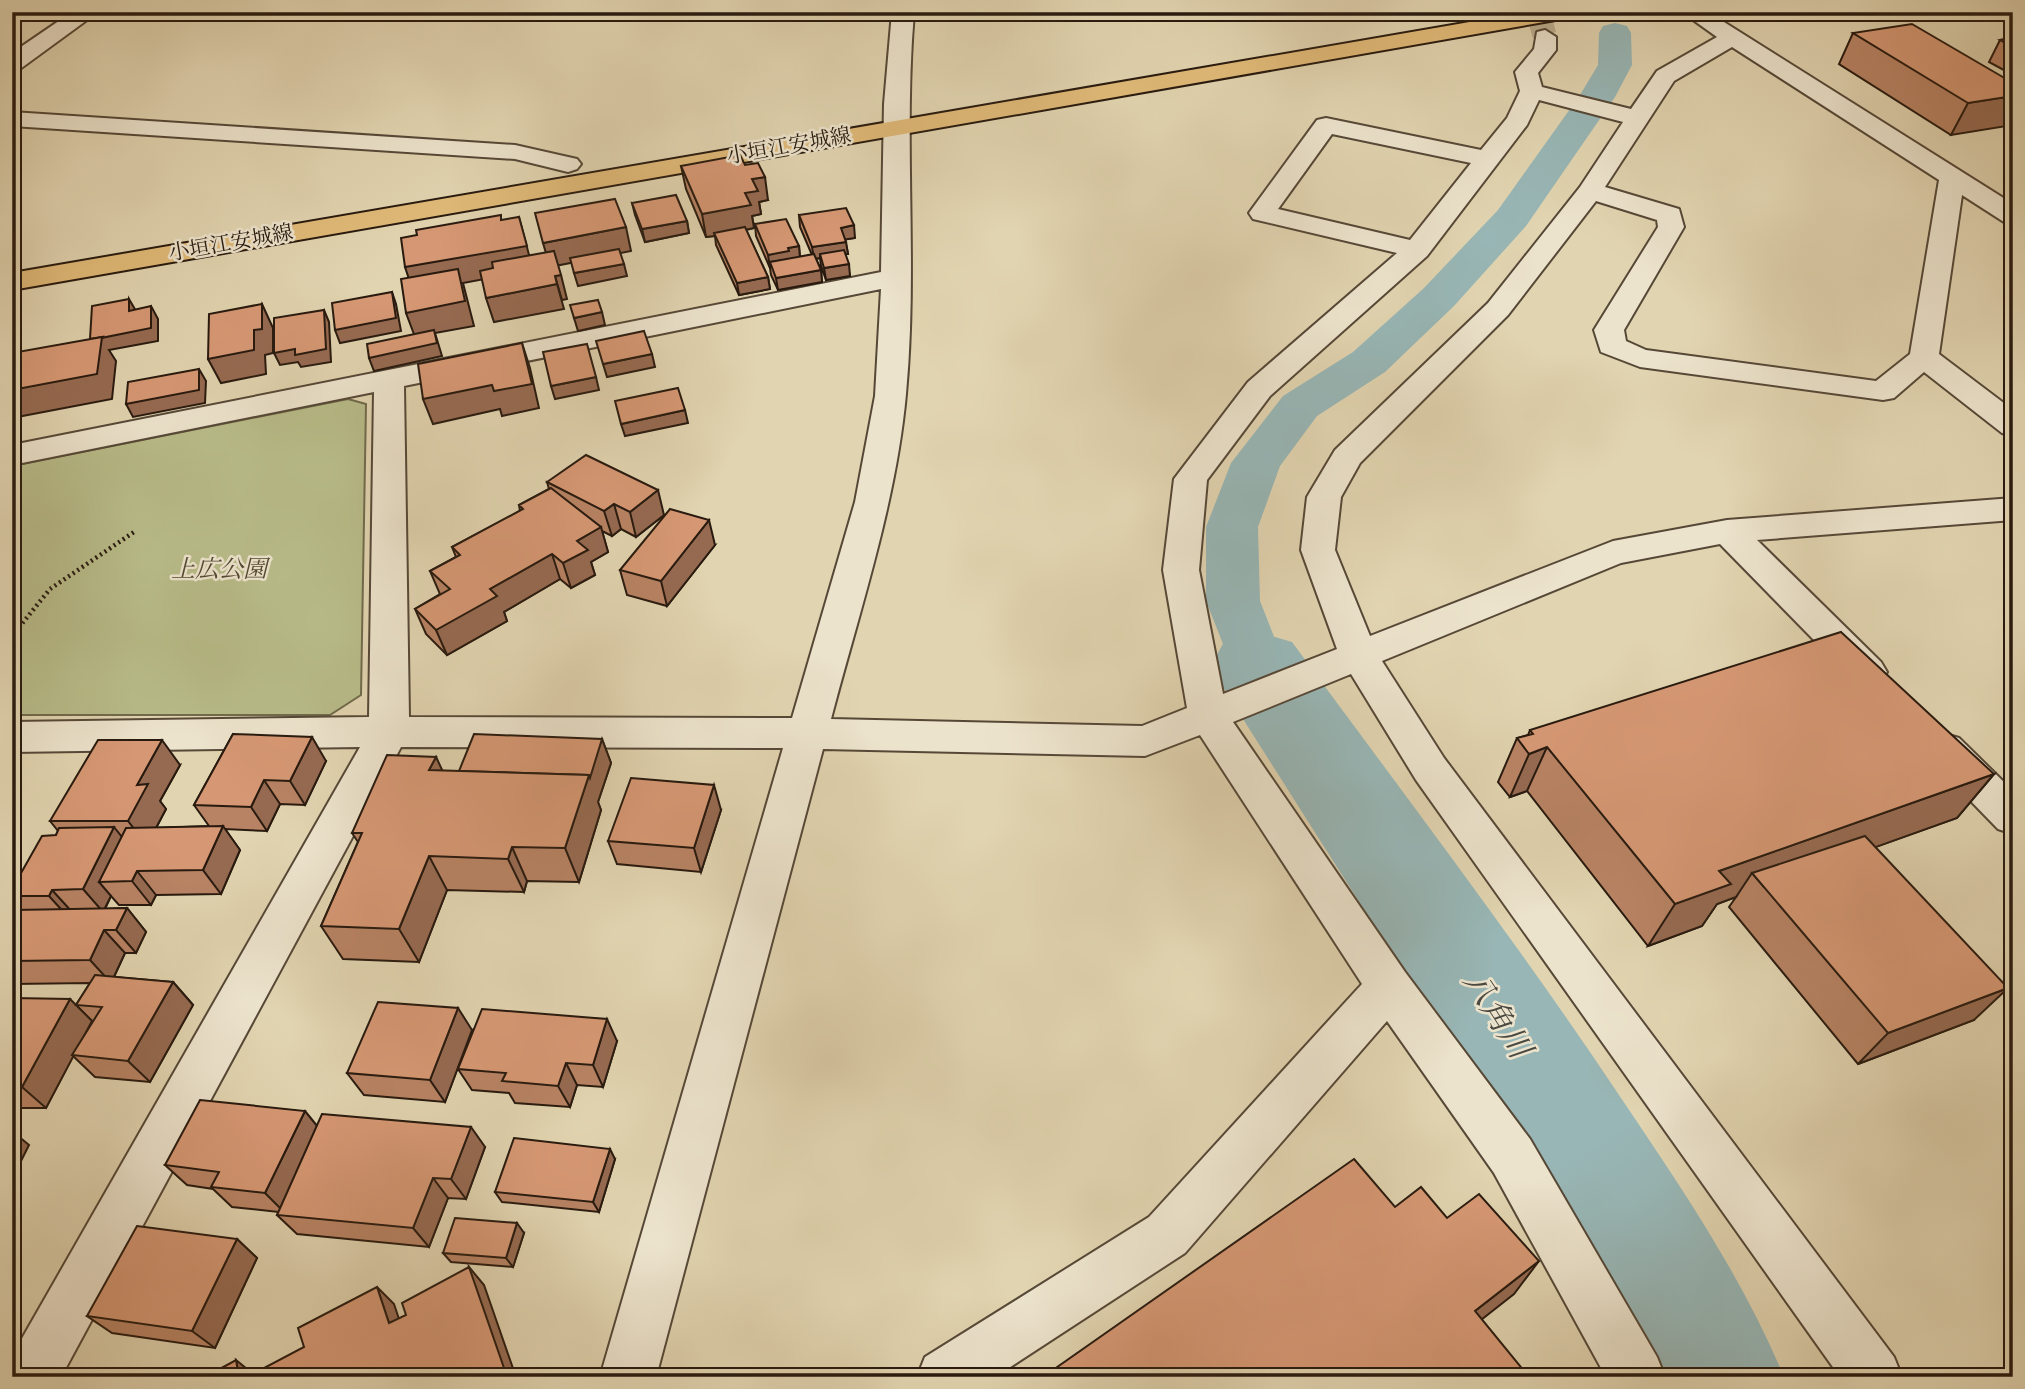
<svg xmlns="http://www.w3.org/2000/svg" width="2025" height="1389" font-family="Vollkorn,'Noto Serif JP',serif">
	<rect width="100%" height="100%" fill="#e1d4b0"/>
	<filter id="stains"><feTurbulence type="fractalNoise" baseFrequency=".00286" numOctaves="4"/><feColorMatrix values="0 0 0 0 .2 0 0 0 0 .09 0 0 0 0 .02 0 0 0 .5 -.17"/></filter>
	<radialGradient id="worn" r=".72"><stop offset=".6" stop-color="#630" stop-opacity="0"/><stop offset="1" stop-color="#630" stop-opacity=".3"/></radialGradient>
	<!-- green -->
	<path fill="#b7bb88" stroke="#706a4c" stroke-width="2" d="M348 399 366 404 361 695 330 715H12V466Z"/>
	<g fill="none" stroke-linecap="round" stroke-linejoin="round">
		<!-- canal -->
		<path fill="#98b6b5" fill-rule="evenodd" d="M1615 23 1627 26 1631 33 1632 65 1615 97 1526 226 1454 306 1385 372 1317 416 1280 466 1258 527 1260 601 1286 667 1278 682 1258 688 1238 682 1206 601V527L1231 463 1283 396 1353 352 1424 288 1498 210 1580 95 1598 65 1599 33 1603 26Z"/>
		<!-- river -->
		<path fill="#98b6b5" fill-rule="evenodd" d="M1258 632 1292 642C1403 793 1517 942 1621 1098 1681 1187 1743 1278 1784 1377H1637L1564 1239 1455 1053 1210 667 1224 642Z"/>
		<!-- minor-tunnel -->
		<path stroke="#bcaf90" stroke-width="24" stroke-dasharray="24 12" stroke-linecap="butt" d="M1538 12 1545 37"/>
		<defs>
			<g id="minor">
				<path d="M72 12H98L20 69 12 71V53Z"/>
				<path d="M892 12H914C903 140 918 267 906 394 896 504 859 612 831 719L1142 726 1187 708 1163 570 1174 479 1248 382 1397 253 1253 219 1249 213 1317 120 1326 118 1481 150 1507 118 1520 91 1515 72 1534 49 1537 32 1545 30 1556 37V50L1538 73 1542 87 1631 109 1657 71 1717 37 1682 12H1708L2013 204V224L2004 222 1962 195 1939 354 2013 410V436L2002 433 1924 372 1894 398 1883 400 1640 367 1601 352 1594 330 1658 227 1657 220 1596 201 1508 315 1360 463 1341 497 1335 550 1370 636 1613 541 1727 520 2013 498V520L1757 540 1881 662 1887 672 1881 682 1868 686 1855 682 1720 544 1621 563 1382 661 1444 758 1894 1357 1902 1377H1840L1416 780 1351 674 1233 722 1405 972 1530 1139 1657 1357 1665 1377H1606L1494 1173 1387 1021 1185 1253 995 1377H917L925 1357 1149 1217 1362 984 1200 735 1145 756 823 749 656 1377H600L783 748 401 747 61 1377H12V1356L360 747 12 752V722L369 717 374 392 12 465V445L881 272 884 104ZM1732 47 1939 180 1910 354 1876 381 1646 350 1626 341 1624 330 1684 227 1679 209 1605 187 1674 81ZM1539 100 1623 122 1580 187 1488 303 1335 450 1307 497 1301 550 1337 649 1223 694 1199 570 1207 480 1270 396 1427 256 1527 125ZM1332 134 1471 163 1410 240 1278 209ZM881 289 875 396 855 502 792 718 409 717 404 386Z"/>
				<path d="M12 112 515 145 577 159 581 164 577 169 568 172 515 159 12 126Z"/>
				<path d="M1945 734 1959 738 2013 791V834L1998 829 1931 760 1925 749 1931 738Z"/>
			</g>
			<path id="major" d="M1528 12H1578L1567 18 12 290V273Z"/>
		</defs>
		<!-- minor casing -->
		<use href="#minor" stroke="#564837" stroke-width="4"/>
		<!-- major casing -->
		<use href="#major" stroke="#281a0f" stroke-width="4"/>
		<!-- path -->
		<path stroke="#281a0f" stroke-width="4.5" stroke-dasharray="2 3.5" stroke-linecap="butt" d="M12 636 50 589 134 532"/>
		<!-- minor -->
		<use href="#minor" fill="#ece3cc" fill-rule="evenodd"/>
		<!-- major -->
		<use href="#major" fill="#e0ba78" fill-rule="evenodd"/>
	</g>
	<!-- wall -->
	<g fill="#b88364" stroke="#281a0f" stroke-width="2">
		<path d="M1853 33 2013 83 1951 135 1839 64Z"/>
		<path d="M2013 38V75L1989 62 2000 40Z"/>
		<path d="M745 165 768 200 759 202 761 214 752 216 754 228 746 230 768 277 770 289 739 295 716 245 715 236 706 237 686 189 681 166Z"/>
		<path d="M632 203 687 221 689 233 645 242 635 215Z"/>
		<path d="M799 215 855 238 845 239 848 254H845L850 276 826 280 821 266 820 258 816 259 821 270 822 282 778 290 771 275 770 268 756 236 755 224 799 246 800 257 812 255 800 227Z"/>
		<path d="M547 482 664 515 636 537 621 529 612 536 602 531 608 552 591 562 595 575 571 588 560 579 504 612 507 621 447 655 426 634 415 609 440 594 430 571 456 557 452 547 520 511 519 505 549 489Z"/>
		<path d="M715 545 667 606 627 595 620 570Z"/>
		<path d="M1530 730 1994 774 1957 818 1875 847 1974 1020 1858 1064 1729 907 1736 897 1717 904 1702 926 1648 946 1527 791 1510 797 1498 782 1517 738 1528 735Z"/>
		<path d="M233 734 326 761 305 805 280 804 267 831 225 829 240 850 221 894 156 895 151 905H119L111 896 105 909 127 908 146 932 136 953H125L114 977 173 982 193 1005 150 1082 95 1077 73 1056 46 1108H12V998L92 1021 83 1037 93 1022 76 1005 90 983 12 984V913L21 910 12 901V889L56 835 58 831 50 821 180 765 160 801 166 809 156 828 209 826 194 805Z"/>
		<path d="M602 739 611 763 598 802 601 810 579 882 527 881 524 892 447 890 419 962 343 959 321 926 358 842 352 833 436 757 442 771H459Z"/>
		<path d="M721 810 701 872 617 864 608 841Z"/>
		<path d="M472 1030 445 1102 364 1095 347 1073Z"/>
		<path d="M617 1041 603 1087 577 1085 570 1107 515 1103 509 1093 472 1090 458 1069Z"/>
		<path d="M317 1126 485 1147 466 1199 448 1198 429 1247 297 1234 277 1215 279 1212 232 1207 213 1189 187 1185 165 1165Z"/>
		<path d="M615 1159 599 1212 502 1202 495 1192Z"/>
		<path d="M524 1233 513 1267 451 1262 443 1253Z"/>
		<path d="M237 1239 257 1258 215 1348 112 1333 87 1316Z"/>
	</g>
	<!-- shaded-wall -->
	<g fill="#966a51" stroke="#281a0f" stroke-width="2">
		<path d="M2013 96V125L1951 135 1968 103Z"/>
		<path d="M765 177 768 200 759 202 761 214 752 216 754 228 715 236 714 233 715 236 706 237 702 214 752 179Z"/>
		<path d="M519 217 533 270 463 283 474 326 435 333 442 356 374 371 369 358 415 337 406 313 413 291 405 267Z"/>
		<path d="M687 221 689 233 645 242 642 229Z"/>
		<path d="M854 225 855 238 842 240 841 228Z"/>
		<path d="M626 227 631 251 550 267 543 243Z"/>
		<path d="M846 242 848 254 821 258 820 254V258L814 259 812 247Z"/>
		<path d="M799 246 800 258 770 262V268L768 255 788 248Z"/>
		<path d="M624 264 627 276 578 286 574 273Z"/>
		<path d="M849 264 850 276 826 280 824 268Z"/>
		<path d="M821 270 822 282 778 290 776 278Z"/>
		<path d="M561 275 567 299 562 300 555 276Z"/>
		<path d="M768 277 770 289 739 295 737 283Z"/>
		<path d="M557 284 564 309 494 322 486 298Z"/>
		<path d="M392 292 396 304 401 331 340 343 335 330Z"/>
		<path d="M129 299 136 311H129Z"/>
		<path d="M262 304 273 328V353L265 355 266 374 221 383 208 359 254 330Z"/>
		<path d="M151 306 158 319V341L109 350 116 361 112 399 12 418V390L90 340Z"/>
		<path d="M324 310 329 322 331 362 301 367 298 362 280 365 274 353Z"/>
		<path d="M602 312 605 325 578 331 574 318Z"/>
		<path d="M522 343 530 368 539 408 502 416 500 409 433 424 423 399Z"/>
		<path d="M652 354 655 367 607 377 603 364Z"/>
		<path d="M199 369 206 381 205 403 133 417 126 404Z"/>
		<path d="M596 377 599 390 555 399 551 386Z"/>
		<path d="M685 410 688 423 625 436 621 424Z"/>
		<path d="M658 490 664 515 636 537 630 512Z"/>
		<path d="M614 504 621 529 612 536 604 511Z"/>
		<path d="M709 520 715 545 667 606 661 581Z"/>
		<path d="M601 527 608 552 591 562 595 575 571 588 563 563 577 541Z"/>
		<path d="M552 554 560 579 504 612 507 621 447 655 436 630 490 589Z"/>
		<path d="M312 737 326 761 305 805 290 781Z"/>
		<path d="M602 739 611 763 598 802 601 810 579 882 565 848 589 775Z"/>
		<path d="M162 740 180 765 160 801 166 809 147 845 128 821 137 785Z"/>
		<path d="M1547 747 1527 791 1510 797 1529 754Z"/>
		<path d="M436 757 452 791 429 770Z"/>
		<path d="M1994 774 1957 818 1764 887 1752 873 1736 897 1717 904 1702 926 1648 946 1675 904 1719 871Z"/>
		<path d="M264 780 280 804 267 831 251 807Z"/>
		<path d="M714 785 721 810 701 872 694 848Z"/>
		<path d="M223 826 240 850 221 894 203 870Z"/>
		<path d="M114 827 133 851 99 882 111 896 103 912 83 889Z"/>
		<path d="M512 847 527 881 524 892 508 859Z"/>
		<path d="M429 856 447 890 419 962 399 929Z"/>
		<path d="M137 871 156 895 151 905 132 881Z"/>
		<path d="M52 890 73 913 70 919 49 896Z"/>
		<path d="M127 908 146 932 136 953 116 930Z"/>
		<path d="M104 930 125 953 111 983 90 960Z"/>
		<path d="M173 982 193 1005 150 1082 128 1061Z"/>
		<path d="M2008 988 1974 1020 1858 1064 1888 1033Z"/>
		<path d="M70 999 92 1021 46 1108 22 1087Z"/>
		<path d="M458 1008 472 1030 445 1102 430 1080Z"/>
		<path d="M607 1019 617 1041 603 1087 593 1065Z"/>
		<path d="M566 1063 577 1085 570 1107 558 1086Z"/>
		<path d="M305 1111 322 1132 285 1213 265 1193Z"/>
		<path d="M471 1127 485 1147 466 1199 451 1179Z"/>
		<path d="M12 1131 29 1145 12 1179Z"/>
		<path d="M610 1149 615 1159 599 1212 593 1202Z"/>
		<path d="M433 1178 448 1198 429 1247 413 1228Z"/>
		<path d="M517 1223 524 1233 513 1267 506 1258Z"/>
		<path d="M237 1239 257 1258 215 1348 192 1331Z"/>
		<path d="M1539 1261 1514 1294 1453 1342 1475 1311Z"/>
		<path d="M469 1267 484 1285 516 1377H489Z"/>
		<path d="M377 1287 394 1304 406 1340 389 1323Z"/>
		<path d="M236 1360 257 1377H239Z"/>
	</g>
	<!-- building -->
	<g fill="#d69874" stroke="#281a0f" stroke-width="2">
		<path d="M1912 24 2013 83V96L1968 103 1853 33Z"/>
		<path d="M2013 38V47L2000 40Z"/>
		<path d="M740 155 745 165 758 163 765 177 752 179 758 191 745 193 751 205 702 214 681 166Z"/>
		<path d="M676 195 687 221 642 229 632 203Z"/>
		<path d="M615 199 626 227 543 243 535 213Z"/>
		<path d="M846 208 854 225 841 228 846 242 812 247 799 215Z"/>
		<path d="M501 215V220L519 217 527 246 405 267 401 238 417 235 416 230Z"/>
		<path d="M786 219 799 246 788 248 789 251 768 255 755 224Z"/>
		<path d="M745 227 768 277 737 283 714 233Z"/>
		<path d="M619 249 624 264 574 273 570 258Z"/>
		<path d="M844 250 849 264 824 268 820 254Z"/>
		<path d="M554 251 561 275 555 276 557 284 486 298 480 271 493 268 492 262Z"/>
		<path d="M814 254 821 270 776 278 770 262Z"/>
		<path d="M458 269 465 301 406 313 401 279Z"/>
		<path d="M392 292 396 318 335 330 332 303Z"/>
		<path d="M129 299V311L151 306V328L101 338 102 337 90 339 92 306Z"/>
		<path d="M598 300 602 312 574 318 570 305Z"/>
		<path d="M262 304V329L254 330V350L208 359 209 314Z"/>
		<path d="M324 310 326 349 295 355V349L274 353V318Z"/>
		<path d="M434 330 437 343 369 358 367 344Z"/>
		<path d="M644 331 652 354 603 364 596 341Z"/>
		<path d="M102 337 97 374 12 390V353Z"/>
		<path d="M522 343 532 384 494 391 492 385 423 399 418 364Z"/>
		<path d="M587 344 596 377 551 386 543 352Z"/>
		<path d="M199 369V390L126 404 128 382Z"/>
		<path d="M678 388 685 410 621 424 615 401Z"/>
		<path d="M586 455 658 490 630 512 614 504 604 511 547 482Z"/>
		<path d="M551 488 601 527 577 541 588 550 563 563 552 554 490 589 497 596 436 630 415 609 450 589 430 571 460 555 452 547 523 509 519 505Z"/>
		<path d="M670 509 709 520 661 581 620 570Z"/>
		<path d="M1841 632 1994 774 1719 871 1731 884 1675 904 1547 747 1529 754 1517 738 1533 734 1530 730Z"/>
		<path d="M233 734 312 737 290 781 264 780 251 807 194 805Z"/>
		<path d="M474 734 602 739 590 778 589 775 459 771Z"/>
		<path d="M98 740H162L137 785 148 784 128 821H50Z"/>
		<path d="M387 755 436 757 429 770 589 775 565 848 512 847 508 859 429 856 399 929 321 926 362 833H352Z"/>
		<path d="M631 778 714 785 694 848 608 841Z"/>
		<path d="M223 826 203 870 137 871 132 881 99 882 126 828Z"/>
		<path d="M114 827 83 889 52 890 49 896H12V889L42 836 56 835 59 828Z"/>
		<path d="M1865 836 2008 988 1888 1033 1752 873Z"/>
		<path d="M127 908 116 930H104L90 960 12 961V913L14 910Z"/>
		<path d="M95 975 173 982 128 1061 72 1055 102 1007 76 1005Z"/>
		<path d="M12 998 70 999 22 1087H12Z"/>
		<path d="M378 1002 458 1008 430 1080 347 1073Z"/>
		<path d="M482 1009 607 1019 593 1065 566 1063 558 1086 502 1081 506 1073 458 1069Z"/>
		<path d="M200 1100 305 1111 265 1193 211 1187 219 1172 165 1165Z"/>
		<path d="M322 1114 471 1127 451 1179 433 1178 413 1228 277 1215Z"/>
		<path d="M514 1138 610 1149 593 1202 495 1192Z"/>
		<path d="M1354 1159 1395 1207 1421 1187 1447 1218 1479 1194 1539 1261 1475 1311 1529 1377H1043Z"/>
		<path d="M455 1218 517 1223 506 1258 443 1253Z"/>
		<path d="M137 1226 237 1239 192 1331 87 1316Z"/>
		<path d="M469 1267 504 1368 489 1377H266L264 1368 304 1347 298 1328 377 1287 389 1323 406 1315 402 1303Z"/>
		<path d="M236 1360 239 1377H205Z"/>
	</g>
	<g text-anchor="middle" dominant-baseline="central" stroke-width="5" stroke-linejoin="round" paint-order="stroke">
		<!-- far-street labels -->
		<g font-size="21" fill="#281a0f" stroke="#ece3cc">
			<text transform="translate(789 147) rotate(-10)">小垣江安城線</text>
			<text transform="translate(231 244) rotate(-10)">小垣江安城線</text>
		</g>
		<!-- park labels -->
		<g font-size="24" font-style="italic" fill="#534a33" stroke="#ece3cc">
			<text x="219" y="571">上広公園</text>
		</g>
		<!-- near-water labels -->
		<g font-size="32" font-style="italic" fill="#4a4941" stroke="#ece3cc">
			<text transform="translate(1495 1016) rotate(57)">八角川</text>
		</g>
	</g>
	<!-- margin -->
	<rect width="2025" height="1389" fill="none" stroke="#e1d4b0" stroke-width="42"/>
	<rect x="14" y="14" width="1997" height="1361" fill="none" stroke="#281a0f" stroke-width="3.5"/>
	<rect x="21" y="21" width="1983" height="1347" fill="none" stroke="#281a0f" stroke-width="2"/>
	<rect width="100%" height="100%" filter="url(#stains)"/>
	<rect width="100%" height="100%" fill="url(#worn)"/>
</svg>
